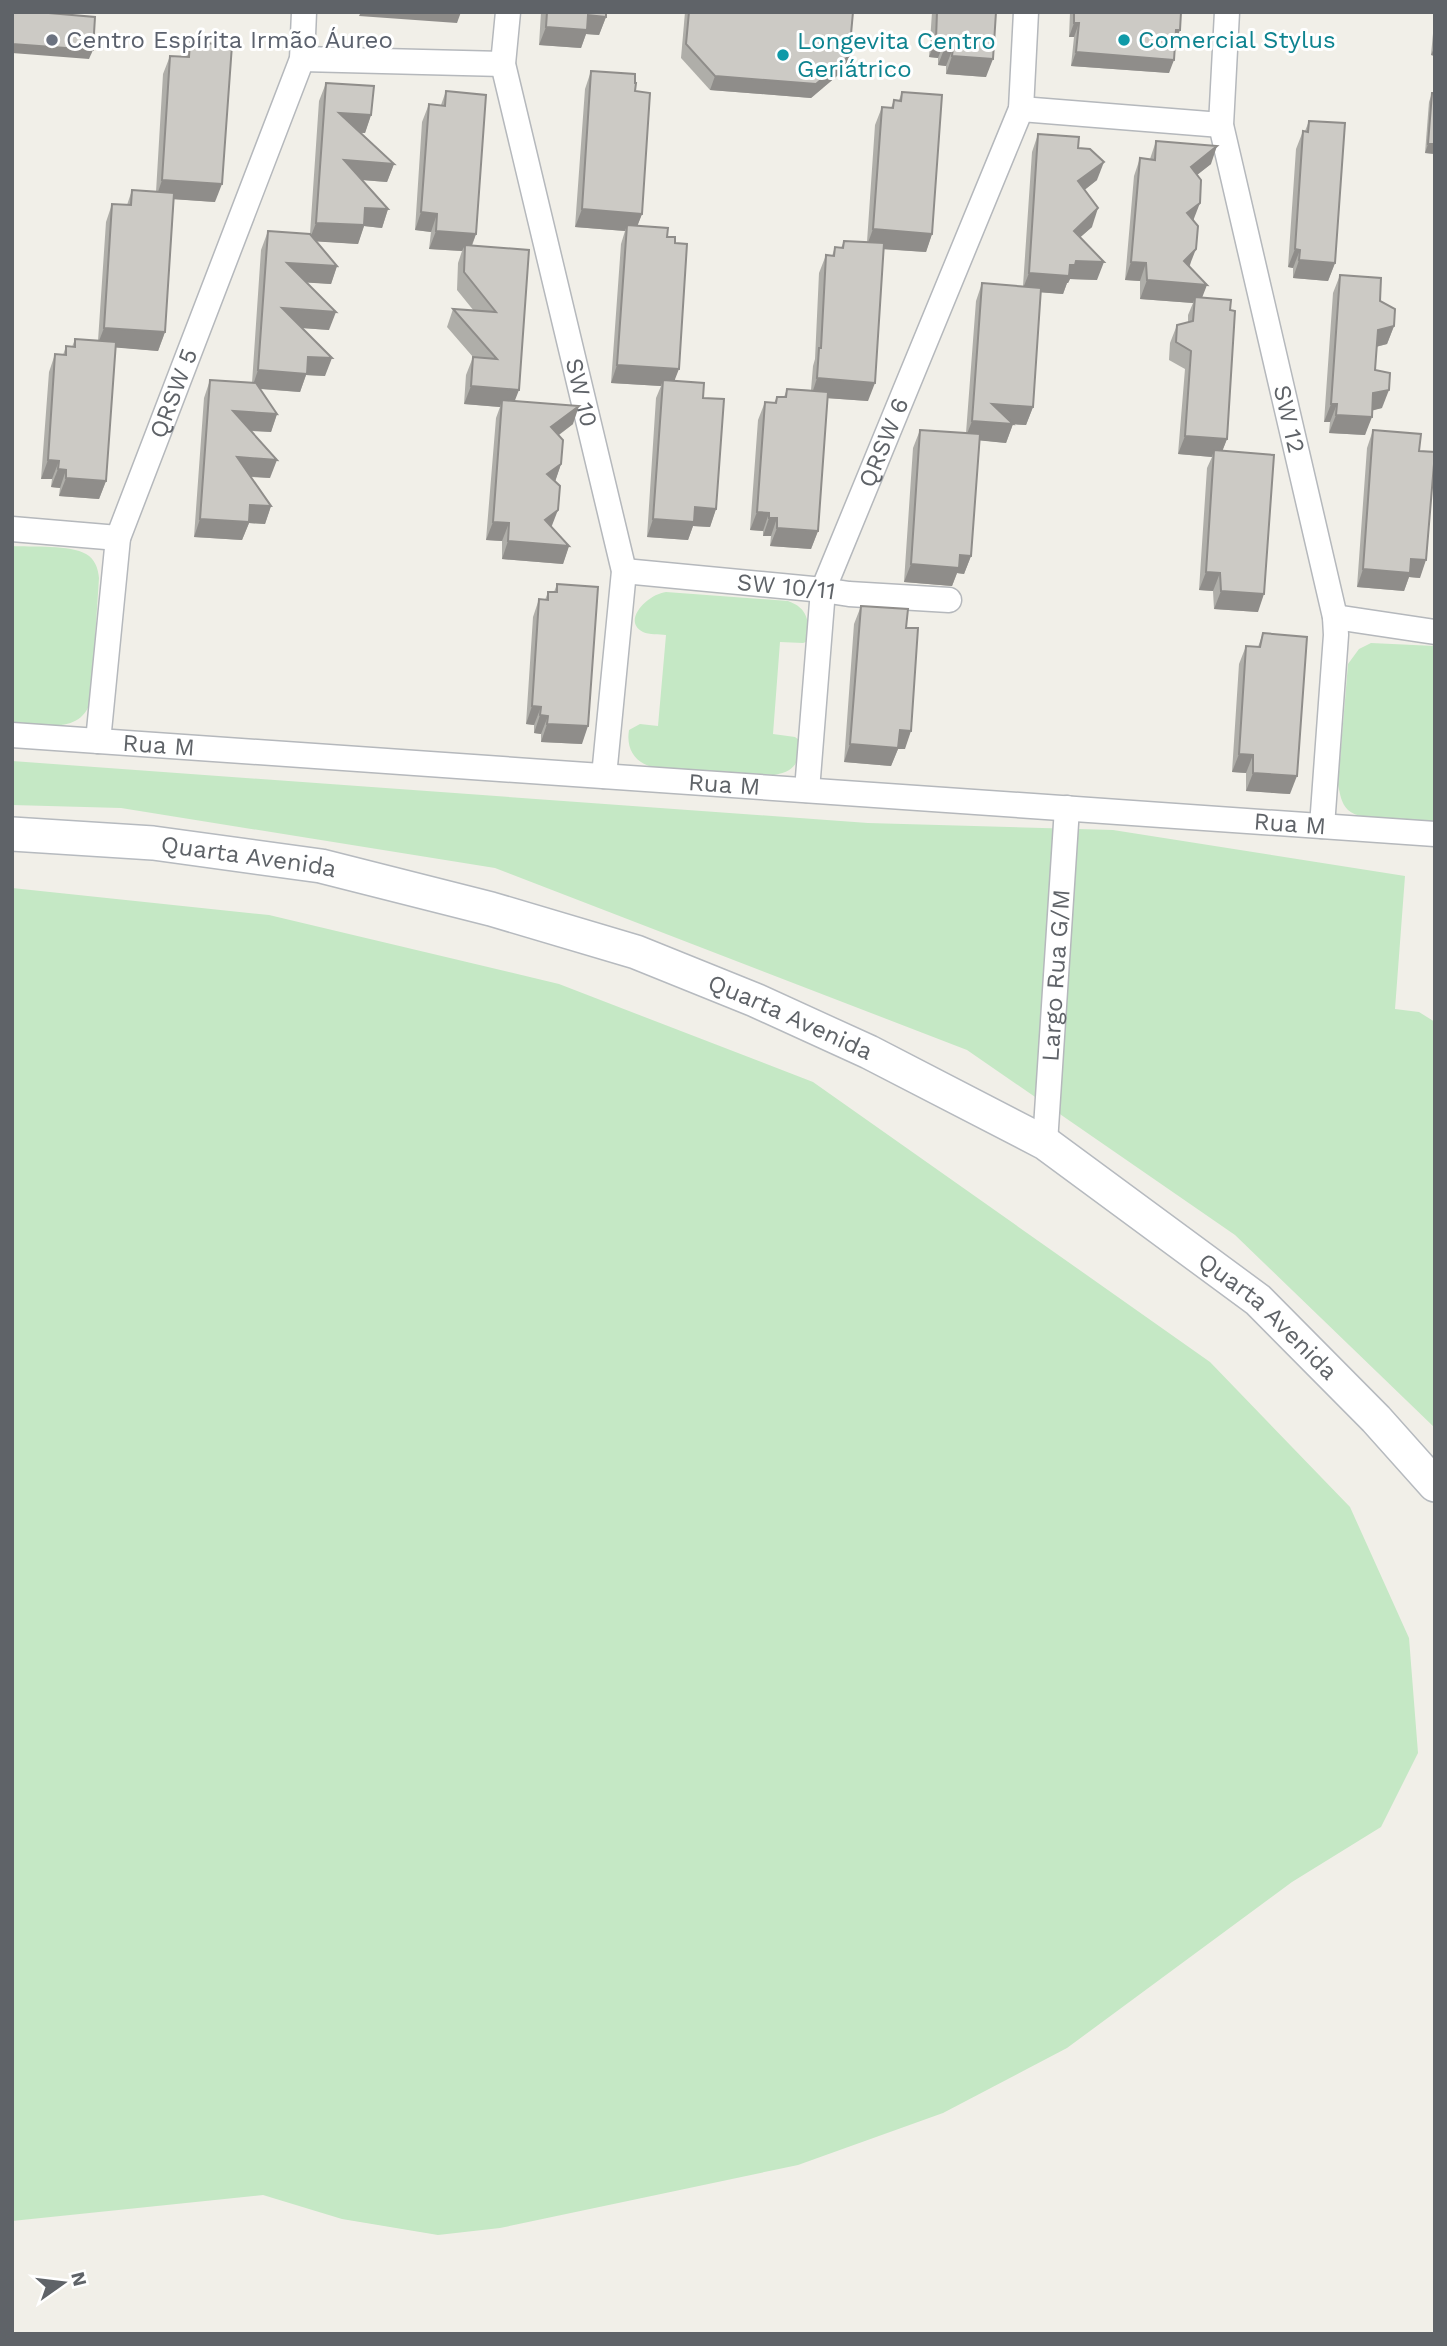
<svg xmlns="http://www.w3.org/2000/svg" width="1447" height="2346" font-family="'Work Sans',sans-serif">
	<rect width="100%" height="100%" fill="#f1efe8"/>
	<!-- green -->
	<g fill="#c5e8c5">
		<path d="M12 546C31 547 71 545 86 554 95 559 98 568 99 578L91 700C81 736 41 724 12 722Z"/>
		<path d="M666 592 788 601C808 608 809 621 809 641L803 643 780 642 773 734 795 737 802 742C798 763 796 771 774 775L652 767C634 762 626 748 629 730L640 724 658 726 666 635C659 634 649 635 643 632 621 621 648 594 666 592Z"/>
		<path d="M1371 643 1435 646V823C1414 821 1362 823 1348 810 1341 803 1340 794 1338 784L1348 664 1359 649Z"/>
		<path d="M12 761 868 823 1113 830 1405 876 1395 1009 1419 1012 1435 1022V1428L1235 1235 967 1050 495 868 121 808 12 805Z"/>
		<path d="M12 888 269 915 559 984 813 1082 1210 1362 1350 1507 1409 1638 1418 1753 1381 1827 1292 1882 1067 2048 943 2113 798 2165 500 2228 438 2235 342 2219 263 2195 12 2221Z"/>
	</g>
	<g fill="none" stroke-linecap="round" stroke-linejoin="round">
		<defs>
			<g id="street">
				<path id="s1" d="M508 12 503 64 624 571 604 776"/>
				<path id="s2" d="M1227 12 1221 125 1335 617 1336 635 1322 826"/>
				<path d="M302 59 503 64"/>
				<path d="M1021 109 1221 125"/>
				<path d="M12 529 118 538"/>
				<path id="s3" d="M624 571 823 590 849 594 949 600"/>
				<path d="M1335 617 1435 632"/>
				<path id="s4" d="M12 735 1435 834"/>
				<path id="s5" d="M98 741 118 538 302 59 304 12"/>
				<path id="s6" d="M807 790 823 590 1021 109 1026 12"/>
				<path id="s7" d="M1045 1143 1067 808"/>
			</g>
			<g id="secondary">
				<path id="s8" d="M12 834 153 843 321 866 491 909 636 952 755 1000 869 1052 1045 1143 1258 1300 1376 1419 1435 1485"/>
			</g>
		</defs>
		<!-- street casing -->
		<use href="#street" stroke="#b5b8bc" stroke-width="27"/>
		<!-- secondary casing -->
		<use href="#secondary" stroke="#b6babf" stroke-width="36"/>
		<!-- street -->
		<use href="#street" stroke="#fff" stroke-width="24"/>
		<!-- secondary -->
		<use href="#secondary" stroke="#fff" stroke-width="33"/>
	</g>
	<!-- wall -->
	<g fill="#afaea9">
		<path d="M541 12H606V17L599 35 586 34 581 48 539 45Z"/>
		<path d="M685 12H853L844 70 811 98 710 90 681 58Z"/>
		<path d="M932 12H996L986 77 946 74V66L938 65V58L929 57Z"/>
		<path d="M1070 12H1181L1169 73 1071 66 1074 37H1069Z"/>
		<path d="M1435 12V56L1431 55Z"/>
		<path d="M190 42 215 202 174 199 165 332 158 351 115 347 106 481 99 499 59 496 60 488 51 487 52 479H41L49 372 55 354 63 355 66 346 72 347 75 339 98 341 106 222 112 204 127 205 132 190 156 192 163 74 170 56 185 57Z"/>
		<path d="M591 71 635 83 642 214 637 226 667 237 675 381 703 398 716 509 710 527 693 526 688 540 647 537 656 398 661 386 611 383 621 244 625 231 575 227 585 89Z"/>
		<path d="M326 83 371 115 365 133H361L394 164 387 182 362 180 388 209 382 228 364 226 358 244 316 241 337 266 331 284 306 282 329 330 302 328 325 376 306 375 300 392 260 389 277 414 271 432 250 431 270 478 251 477 271 506 265 524 249 523 242 540 194 537 204 398 210 380 252 383 261 250 268 231 310 234 319 101Z"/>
		<path d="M446 91 476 234 472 246 529 250 514 401 573 424 559 435 561 464 555 481 551 527 569 546 563 564 502 559V541L486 540 496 418 500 407 464 404 466 375 473 357 447 327 453 309 474 311 457 290 458 263 462 251 429 249 431 232 415 230 422 122 429 104 441 105Z"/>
		<path d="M902 92 932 234 926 252 884 249 868 401 827 398 818 531 811 549 770 546 771 536H763V531L750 530 758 420 765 402 774 403 777 397H784L787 389 811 390 813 366 815 359 819 273 826 255 832 256 835 247 841 248 844 241 867 242 875 125 882 107 891 108 894 100H899Z"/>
		<path d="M1432 93 1435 154 1425 153 1429 102Z"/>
		<path d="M1309 121 1335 263 1328 281 1293 278V268L1288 267 1296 149 1303 131H1305Z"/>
		<path d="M1038 134 1078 148 1097 180 1084 190 1092 227 1080 237 1097 280 1070 279 1068 283H1067L1063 294 1041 292 1033 407 1026 425 1013 424 1006 443 979 440 971 556 964 574 957 573 952 586 904 582 913 448 920 430 966 433 976 301 982 283 1023 286 1032 152Z"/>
		<path d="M1156 141 1211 164 1197 175 1190 267 1202 298 1227 439 1222 451 1258 612 1214 609 1213 591 1199 590 1207 468 1212 457 1178 454 1185 369 1169 360 1170 343 1177 325 1188 323V315L1193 303 1140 299V281L1125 280 1134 176 1140 158 1150 159Z"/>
		<path d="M1340 275 1380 301 1394 326 1387 344 1376 347 1375 370 1382 408 1372 410 1365 435 1329 433 1330 422H1324L1333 293Z"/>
		<path d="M1373 430 1419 451 1420 578 1409 577 1404 591 1357 587 1367 448Z"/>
		<path d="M557 584 582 744 541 742V734L534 733V725L526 724 533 617 539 599 545 600 548 592H554Z"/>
		<path d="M861 606 906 628 905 749H898L891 766 844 762 854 624Z"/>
		<path d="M1263 633 1290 794 1246 791V773L1232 772 1239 664 1246 646 1258 647Z"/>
	</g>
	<!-- shaded-wall -->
	<g fill="#8f8d8a">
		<path d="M361 12H461L457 23 359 16Z"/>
		<path d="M588 15 606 17 599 35 586 34 581 48 539 45 546 27Z"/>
		<path d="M1074 23H1079L1074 37H1069Z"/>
		<path d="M1176 30H1180L1175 44Z"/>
		<path d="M936 39 945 40 938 58 929 57Z"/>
		<path d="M12 44 93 50 89 59 12 53Z"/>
		<path d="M1435 46V56L1431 55Z"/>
		<path d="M945 47 953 48 946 66 938 65Z"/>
		<path d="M1076 52 1174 60 1169 73 1071 66Z"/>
		<path d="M849 56 844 70 811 98 710 90 715 76Z"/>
		<path d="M952 56 993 59 986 77 946 74Z"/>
		<path d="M339 113 371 115 365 133 333 131Z"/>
		<path d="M1428 144H1435V154L1425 153Z"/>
		<path d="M1217 146 1211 164 1184 185 1191 167Z"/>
		<path d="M344 160 394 164 387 182 338 178Z"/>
		<path d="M1104 162 1097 180 1072 200 1078 181Z"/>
		<path d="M162 180 222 184 215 202 156 198Z"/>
		<path d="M1200 203 1193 221 1187 213Z"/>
		<path d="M365 208 388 209 382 228 364 226 358 244 309 241 316 223Z"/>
		<path d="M1098 208 1092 227 1067 249 1074 231Z"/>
		<path d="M582 209 642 214 635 232 627 225 625 231 575 227Z"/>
		<path d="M421 212 437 214 431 232 415 230Z"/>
		<path d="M873 229 932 234 926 252 866 248Z"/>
		<path d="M436 231 476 234 469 252 465 245 462 251 429 249Z"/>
		<path d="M1196 249 1189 267 1184 261Z"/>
		<path d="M1295 249 1300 250 1293 268 1288 267Z"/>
		<path d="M1299 260 1335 263 1328 281 1293 278Z"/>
		<path d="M1076 261 1104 262 1097 280 1070 279 1068 283H1067L1063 294 1022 291 1029 273Z"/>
		<path d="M1131 262 1146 263 1140 281 1125 280Z"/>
		<path d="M287 263 337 266 331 284 280 281Z"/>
		<path d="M1147 280 1207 285 1200 303 1195 297 1193 303 1140 299Z"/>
		<path d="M282 308 336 312 329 330 275 326Z"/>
		<path d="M1394 326 1387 344 1371 348 1378 330Z"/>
		<path d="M104 328 165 332 158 351 97 346Z"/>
		<path d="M308 357 332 358 325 376 306 375 300 392 252 388 258 370Z"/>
		<path d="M617 365 679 369 672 387 663 380 661 386 611 383Z"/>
		<path d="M817 378 875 383 868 401 811 397Z"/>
		<path d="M471 386 519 390 512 408 502 400 500 407 464 404Z"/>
		<path d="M1389 390 1382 408 1367 412 1373 393Z"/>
		<path d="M992 404 1033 407 1026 425 1009 424H1013L1006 443 965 439 972 421Z"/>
		<path d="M1331 404H1337L1330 422H1324Z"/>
		<path d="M579 406 573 424 545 445 551 427Z"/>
		<path d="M233 411 277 414 271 432 227 429Z"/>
		<path d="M1336 415 1372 417 1365 435 1329 433Z"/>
		<path d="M1185 436 1227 439 1220 457 1214 450 1212 457 1178 454Z"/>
		<path d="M237 457 277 460 270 478 230 475Z"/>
		<path d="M48 460 59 461 52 479H41Z"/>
		<path d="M561 464 555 482 547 474Z"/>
		<path d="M58 469 66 470 60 488 51 487Z"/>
		<path d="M66 478 106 481 99 499 59 496Z"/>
		<path d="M250 505 271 506 265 524 249 523 242 540 194 537 200 519Z"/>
		<path d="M695 507 716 509 710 527 693 526 688 540 647 537 653 519Z"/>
		<path d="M558 510 551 528 545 520Z"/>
		<path d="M757 512 769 513 763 531 750 530Z"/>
		<path d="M769 518H777L771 536H763Z"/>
		<path d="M493 522 509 523 502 541 486 540Z"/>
		<path d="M777 528 818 531 811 549 770 546Z"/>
		<path d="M508 541 569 546 563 564 502 559Z"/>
		<path d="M960 555 971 556 964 574 957 573 952 586 904 582 911 564Z"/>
		<path d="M1411 559 1426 560 1420 578 1409 577 1404 591 1357 587 1363 569Z"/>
		<path d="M1206 572 1220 573 1213 591 1199 590Z"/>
		<path d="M1221 591 1264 594 1258 612 1214 609Z"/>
		<path d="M532 706 541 707 534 725 526 724Z"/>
		<path d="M540 715 548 716 541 734 534 733Z"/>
		<path d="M547 724 588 726 582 744 541 742Z"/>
		<path d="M900 730 911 731 905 749H898L891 766 844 762 850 744Z"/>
		<path d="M1239 754 1253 755 1246 773 1232 772Z"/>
		<path d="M1253 773 1297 776 1290 794 1246 791Z"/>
	</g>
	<!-- building -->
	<g fill="#cccac5" stroke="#8f8d8a" stroke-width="2">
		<path d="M12 12H37L95 17 93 50 12 44Z"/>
		<path d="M547 12H606V17L588 15 587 30 546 27Z"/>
		<path d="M689 12H853L849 56 816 84 715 76 686 44Z"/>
		<path d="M937 12H996L993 59 952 56 953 48 945 47V40L936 39Z"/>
		<path d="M1074 12H1181L1180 30H1176L1174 60 1076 52 1079 23H1074Z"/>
		<path d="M190 42 232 45 222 184 162 180 170 56 189 57Z"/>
		<path d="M591 71 635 74V83H636L635 91 650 93 642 214 582 209Z"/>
		<path d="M326 83 374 86 371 115 339 113 394 164 344 160 388 209 365 208 364 225 316 223Z"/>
		<path d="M446 91 486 95 476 234 436 231 437 214 421 212 429 104 445 106Z"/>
		<path d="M902 92 942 95 932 234 873 229 882 107 893 108 894 100 901 101Z"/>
		<path d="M1432 93H1435V144H1428Z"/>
		<path d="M1309 121 1345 123 1335 263 1299 260 1300 250 1295 249 1303 131 1308 132Z"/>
		<path d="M1038 134 1079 137 1078 148 1090 149 1104 162 1078 181 1098 208 1074 231 1104 262 1076 261 1075 265H1070L1069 276 1029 273Z"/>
		<path d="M1156 141 1217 146 1191 167 1201 180 1200 203 1187 213 1198 226 1196 249 1184 261 1207 285 1147 280 1146 263 1131 262 1140 158 1155 160Z"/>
		<path d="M132 190 174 193 165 332 104 328 112 204 131 205Z"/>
		<path d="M627 225 668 228 667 237H675V243L687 244 679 369 617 365Z"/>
		<path d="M268 231 310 234 337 266 287 263 336 312 282 308 332 358 308 357 307 374 258 370Z"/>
		<path d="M844 241 884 243 875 383 817 378 819 348H821L826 255 834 256 835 247 843 248Z"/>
		<path d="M465 245 529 250 519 390 471 386 473 357 497 359 453 309 496 312 464 272Z"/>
		<path d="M1340 275 1381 278 1380 301 1395 309 1394 326 1378 330 1375 370 1390 373 1389 390 1373 393 1372 417 1336 415 1337 404H1331Z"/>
		<path d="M982 283 1041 288 1033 407 992 404 1013 424 972 421Z"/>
		<path d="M1195 297 1231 300 1230 310 1235 311 1227 439 1185 436 1191 351 1176 342 1177 325 1193 321Z"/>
		<path d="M75 339 116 342 106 481 66 478V470L58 469 59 461 48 460 55 354 66 355V346L75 347Z"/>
		<path d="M210 380 256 383 277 414 233 411 277 460 237 457 271 506 250 505 249 522 200 519Z"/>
		<path d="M663 380 704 383 703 398 724 399 716 509 695 507 694 522 653 519Z"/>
		<path d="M787 389 828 392 818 531 777 528V518H769V513L757 512 765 402 776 403 777 397H786Z"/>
		<path d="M502 400 579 406 551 427 563 440 561 464 547 474 560 486 558 510 545 520 569 546 508 541 509 523 493 522Z"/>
		<path d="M920 430 980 434 971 556 960 555 959 568 911 564Z"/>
		<path d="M1373 430 1421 434 1419 451 1435 452 1426 560 1411 559 1410 573 1363 569Z"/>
		<path d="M1214 450 1274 455 1264 594 1221 591 1220 573 1206 572Z"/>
		<path d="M557 584 598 587 588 726 547 724 548 716 540 715 541 707 532 706 539 599 548 600V592H557Z"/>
		<path d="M861 606 908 609 906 628H918L911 731 900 730 898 748 850 744Z"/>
		<path d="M1263 633 1307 637 1297 776 1253 773V755L1239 754 1246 646 1260 647Z"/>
	</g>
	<!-- markers -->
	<circle fill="#6b7280" stroke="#fff" stroke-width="2.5" cx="52" cy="40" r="7"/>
	<g fill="#0f9aa8" stroke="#fff" stroke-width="2.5">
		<circle cx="1124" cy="40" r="7"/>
		<circle cx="783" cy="55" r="7"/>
	</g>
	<g text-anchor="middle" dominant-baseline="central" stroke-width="6" stroke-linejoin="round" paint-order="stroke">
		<!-- worship labels -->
		<g font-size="24" fill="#5b616d" stroke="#fff" text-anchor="start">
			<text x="66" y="40">Centro Espírita Irmão Áureo</text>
		</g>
		<!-- culture labels -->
		<g font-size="24" fill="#0d838f" stroke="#fff" text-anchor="start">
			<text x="1138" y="40">Comercial Stylus</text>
			<text x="797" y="41">Longevita Centro<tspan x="797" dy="28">Geriátrico</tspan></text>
		</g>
		<!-- street labels -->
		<g font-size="24" fill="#5f6368" stroke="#fff">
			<text stroke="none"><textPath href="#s1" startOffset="390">SW 10</textPath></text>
			<text stroke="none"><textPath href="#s5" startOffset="359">QRSW 5</textPath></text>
			<text stroke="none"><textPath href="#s2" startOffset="415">SW 12</textPath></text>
			<text stroke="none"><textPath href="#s6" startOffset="360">QRSW 6</textPath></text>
			<text stroke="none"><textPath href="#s3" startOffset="163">SW 10/11</textPath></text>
			<text stroke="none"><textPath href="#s4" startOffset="147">Rua M</textPath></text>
			<text stroke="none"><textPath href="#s4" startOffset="714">Rua M</textPath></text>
			<text stroke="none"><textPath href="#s4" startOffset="1281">Rua M</textPath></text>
			<text stroke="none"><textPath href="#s8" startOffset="238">Quarta Avenida</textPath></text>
			<text stroke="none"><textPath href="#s7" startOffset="168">Largo Rua G/M</textPath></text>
			<text stroke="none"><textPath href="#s8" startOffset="805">Quarta Avenida</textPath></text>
			<text stroke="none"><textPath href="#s8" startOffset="1372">Quarta Avenida</textPath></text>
		</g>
	</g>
	<!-- border -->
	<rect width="1447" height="2346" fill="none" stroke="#5f6368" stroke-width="28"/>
	<!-- north arrow -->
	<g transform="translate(63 2283) rotate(76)" stroke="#ffffff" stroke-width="5" paint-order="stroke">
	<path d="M0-5L12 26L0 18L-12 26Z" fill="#5f6368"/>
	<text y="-10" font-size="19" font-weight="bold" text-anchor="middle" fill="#5f6368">N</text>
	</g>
</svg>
